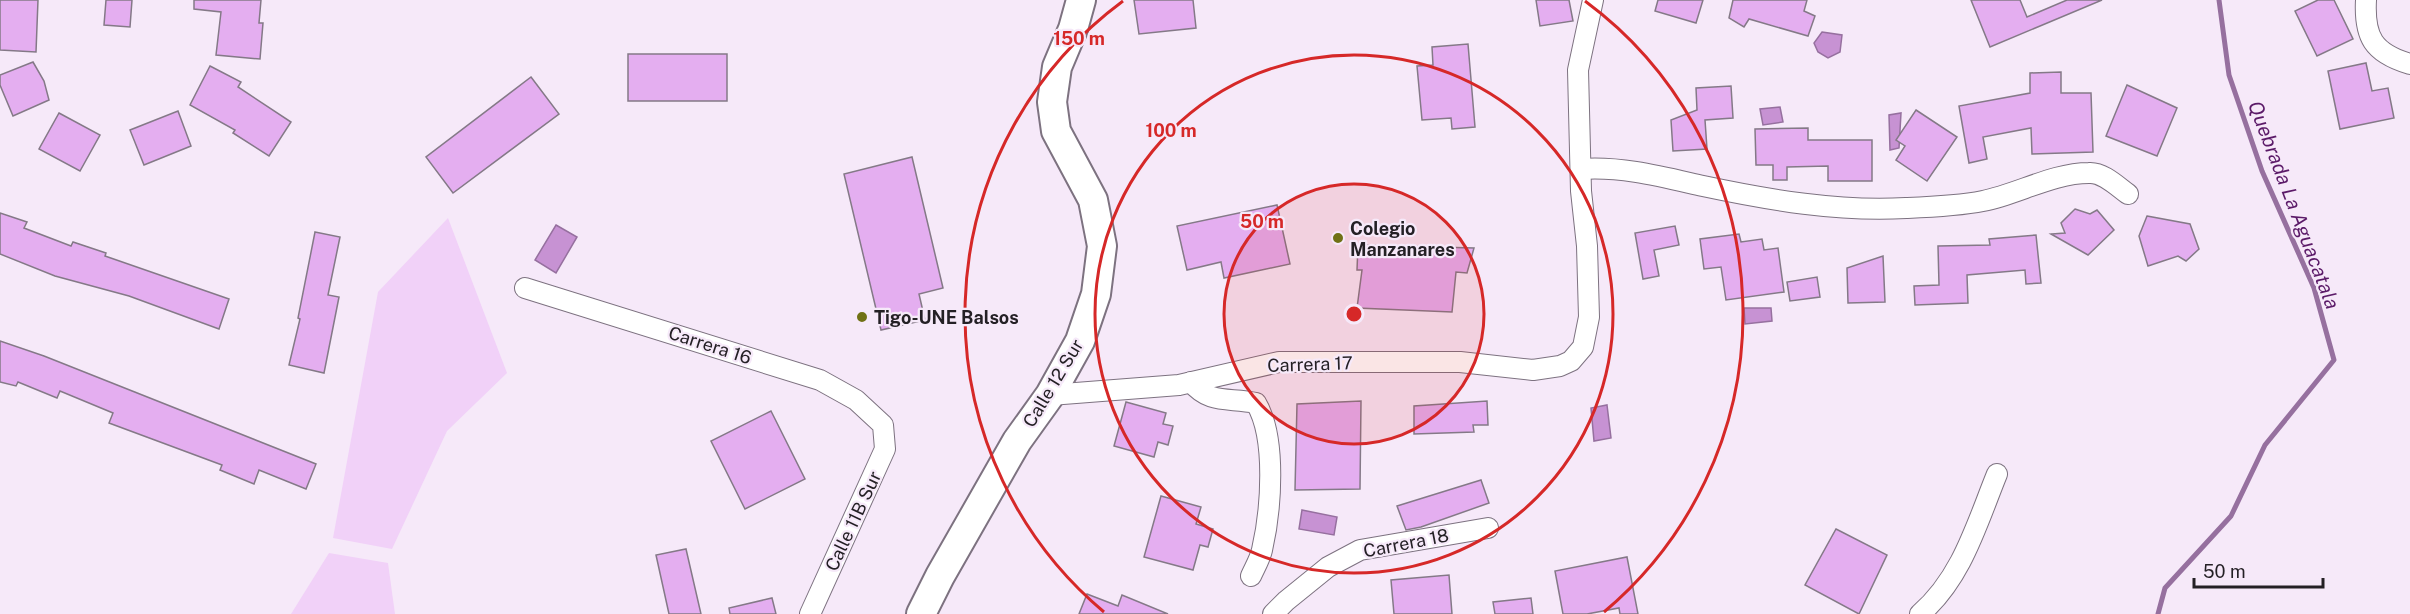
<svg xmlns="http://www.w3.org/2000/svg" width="2410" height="614" font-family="'Public Sans',sans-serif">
	<rect width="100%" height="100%" fill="#f6e9f9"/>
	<!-- green -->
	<g fill="#f1d1f8">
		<path d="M448 218 507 373 447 431 392 549 333 538 378 292Z"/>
		<path d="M329 553 388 563 395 614H291Z"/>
	</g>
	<!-- water -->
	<g fill="#c792d3" stroke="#96709f" stroke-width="1.5">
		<path d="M1822 32 1842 35 1840 52 1828 58 1818 52 1814 43Z"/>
		<path d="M1780 107 1783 122 1763 125 1760 109Z"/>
		<path d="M1901 113 1899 148 1890 150 1889 115Z"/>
		<path d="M556 225 577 237 556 273 535 260Z"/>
		<path d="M1744 308H1771L1772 321 1745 324Z"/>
		<path d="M1607 405 1611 438 1594 441 1591 408Z"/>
		<path d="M1302 510 1337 517 1334 535 1299 529Z"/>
	</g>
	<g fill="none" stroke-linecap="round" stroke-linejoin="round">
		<!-- stream -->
		<path stroke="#96709f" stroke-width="5" d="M2158 614 2165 588 2231 516 2265 445 2334 360 2314 288 2262 171 2229 75 2219 0"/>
	</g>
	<!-- building -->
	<g fill="#e4aef0" stroke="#847987" stroke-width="1.5">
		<path d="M0 0H38L36 52 0 50Z"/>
		<path d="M106 0H132L130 27 104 25Z"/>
		<path d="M194 0H261L259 23H263L260 59 216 55 221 12 194 9Z"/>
		<path d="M1134 0H1193L1196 28 1139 34Z"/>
		<path d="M1536 0H1569L1573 21 1540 26Z"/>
		<path d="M1658 0H1703L1696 23 1655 11Z"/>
		<path d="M1733 0H1807L1804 11 1815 16 1808 36 1749 19 1744 27 1729 18Z"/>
		<path d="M1971 0H2020L2027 17 2067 0H2102L1990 47Z"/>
		<path d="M2318 0H2334L2353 39 2317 56 2295 11Z"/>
		<path d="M1468 44 1475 127 1452 129 1451 118 1422 120 1417 66 1433 65 1432 47Z"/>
		<rect x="628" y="54" width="99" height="47"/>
		<path d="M33 62 44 81 49 100 13 116 0 85V75Z"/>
		<path d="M2366 63 2372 91 2388 88 2394 118 2340 129 2328 71Z"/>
		<path d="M210 66 241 82 238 87 291 122 269 156 233 133 235 130 190 105Z"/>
		<path d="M2061 72V93H2091L2093 152 2032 154 2031 128 1983 137 1987 159 1969 163 1959 106 2030 93V73Z"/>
		<path d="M531 77 559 114 453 193 426 157Z"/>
		<path d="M2127 85 2177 108 2157 156 2106 136Z"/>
		<path d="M1731 86 1733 118 1705 120 1707 149 1673 151 1671 120 1697 110 1696 88Z"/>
		<path d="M1916 110 1957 137 1927 181 1896 160 1905 146 1896 140Z"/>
		<path d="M178 111 191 146 144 165 130 130Z"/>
		<path d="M59 113 100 135 80 171 39 149Z"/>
		<path d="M1808 128V140H1872V181H1828V166L1787 167V180H1773V165H1756L1755 129Z"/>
		<path d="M912 157 943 288 919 294 925 320 881 330 844 174Z"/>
		<path d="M1277 205 1290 264 1224 278 1221 262 1187 270 1177 226Z"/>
		<path d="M2075 209 2090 214 2097 210 2114 230 2088 255 2051 234 2065 233 2061 223Z"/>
		<path d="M0 213 27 222 24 228 71 246 73 242 106 253 105 256 229 299 219 329 129 296 55 276 0 254Z"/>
		<path d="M2147 216 2190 224 2199 249 2186 261 2178 256 2148 266 2139 236Z"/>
		<path d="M1675 226 1679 245 1654 250 1659 276 1643 279 1635 233Z"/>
		<path d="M315 232 340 237 328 295 339 297 324 373 289 365 300 319 298 318Z"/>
		<path d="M1739 234 1741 242 1762 239 1764 250 1778 248 1784 292 1726 300 1721 267 1704 269 1700 239Z"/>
		<path d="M2036 235 2041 283 2026 284 2025 270 1967 275 1968 303 1915 305 1914 286 1939 285 1938 246 1990 245 1989 239Z"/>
		<path d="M1358 245 1474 248 1467 273 1456 272 1452 312 1357 308 1362 270H1357Z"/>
		<path d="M1883 256 1885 302 1848 303 1847 268Z"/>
		<path d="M1817 277 1820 297 1790 301 1787 282Z"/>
		<path d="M0 341 44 356 316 464 306 489 259 470 254 484 220 470 222 465 109 423 113 413 60 391 57 398 18 382 16 386 0 382Z"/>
		<path d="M1361 401 1360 489 1295 490 1297 404Z"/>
		<path d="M1487 401 1488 425H1473L1474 432 1414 434V406Z"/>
		<path d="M1126 402 1166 413 1163 424 1173 426 1168 445 1158 442 1154 457 1114 446Z"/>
		<path d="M771 411 805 479 745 509 711 441Z"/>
		<path d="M1481 480 1489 503 1421 527 1406 530 1397 506Z"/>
		<path d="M1161 496 1201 507 1196 524 1213 529 1208 547 1200 545 1193 570 1144 557Z"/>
		<path d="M1836 529 1887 555 1859 614 1805 585Z"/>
		<path d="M686 549 701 614H669L656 555Z"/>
		<path d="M1627 557 1638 614H1620L1619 608 1587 614H1563L1555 571Z"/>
		<path d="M1449 575 1452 614H1394L1391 580Z"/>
		<path d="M1087 594 1118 606 1122 595 1168 614H1079Z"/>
		<path d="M772 598 776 614H730L729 608Z"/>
		<path d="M1531 598 1533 614H1495L1493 602Z"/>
	</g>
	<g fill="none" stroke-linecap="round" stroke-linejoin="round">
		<defs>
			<g id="minor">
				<path d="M2366 0C2364 37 2373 53 2410 64"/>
				<path d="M1581 169C1622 166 1663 177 1703 186 1769 200 1839 212 1906 208 1931 207 1958 206 1983 201 2018 194 2053 173 2089 173 2103 172 2117 186 2128 194"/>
				<path d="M525 288 820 380 856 400 883 425 885 449 810 614"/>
				<path d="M1191 382C1210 405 1229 397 1256 403 1277 438 1271 511 1262 550 1260 559 1255 567 1251 576"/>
				<path d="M1050 395 1179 385 1279 362H1460L1533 370 1560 366 1571 361 1583 347 1589 317 1587 246 1581 191 1578 70 1593 0"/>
				<path d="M1273 614 1286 601 1328 567 1360 550 1488 528"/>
				<path d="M1920 614C1962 578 1977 523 1997 474"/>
			</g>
			<path id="secondary" d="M921 614 940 576 1017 441 1050 395 1080 341 1096 294 1102 246 1093 200 1056 131 1052 102 1057 67 1073 29 1081 0"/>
		</defs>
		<!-- minor casing -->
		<use href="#minor" stroke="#7d7280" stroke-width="22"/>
		<!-- secondary casing -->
		<use href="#secondary" stroke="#7d7280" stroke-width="32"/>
		<!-- minor -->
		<use href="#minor" stroke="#fff" stroke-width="20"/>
		<!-- secondary -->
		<use href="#secondary" stroke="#fff" stroke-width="28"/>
	</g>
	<!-- distance rings -->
	<circle cx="1354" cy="314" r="130" fill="#d62828" fill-opacity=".12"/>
	<g fill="none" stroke="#d62828" stroke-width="3">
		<circle cx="1354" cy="314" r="130"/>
		<circle cx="1354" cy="314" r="259"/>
		<path d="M1104 612A389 389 0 0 1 1123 1M1585 1A389 389 0 0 1 1604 612"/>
	</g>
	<!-- markers -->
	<g fill="#707115" stroke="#f6e9f9" stroke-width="2">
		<circle cx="1338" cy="238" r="6"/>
		<circle cx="862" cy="317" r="6"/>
	</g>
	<g text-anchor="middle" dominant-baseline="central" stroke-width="4.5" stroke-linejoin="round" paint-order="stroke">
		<!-- poi labels -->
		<g font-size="18" font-weight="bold" fill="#242025" stroke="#f6e9f9" text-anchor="start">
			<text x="1350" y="228">Colegio<tspan x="1350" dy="21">Manzanares</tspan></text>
			<text x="874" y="317">Tigo-UNE Balsos</text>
		</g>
		<!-- street labels -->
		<g font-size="18" fill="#242025" stroke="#f6e9f9">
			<text transform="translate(710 345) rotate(18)">Carrera 16</text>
			<text transform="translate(1310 364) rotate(-2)">Carrera 17</text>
			<text transform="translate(1053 383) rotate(-59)">Calle 12 Sur</text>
			<text transform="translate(853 521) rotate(-65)">Calle 11B Sur</text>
			<text transform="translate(1406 543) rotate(-11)">Carrera 18</text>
		</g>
		<!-- water labels -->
		<g font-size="20" font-style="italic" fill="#5b1a68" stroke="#f6e9f9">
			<text transform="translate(2294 205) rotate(69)">Quebrada La Aguacatala</text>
		</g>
	</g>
	<circle cx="1354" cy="314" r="9" fill="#d62828" stroke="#f6e9f9" stroke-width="3"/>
	<g font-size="18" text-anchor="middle" font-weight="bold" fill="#d62828" stroke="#f6e9f9" stroke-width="4.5" stroke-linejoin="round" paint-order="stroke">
		<text x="1079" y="45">150 m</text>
		<text x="1171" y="137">100 m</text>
		<text x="1262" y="228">50 m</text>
	</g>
	<!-- scale -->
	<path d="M2194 578v9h129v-9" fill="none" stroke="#242025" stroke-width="3"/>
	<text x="2203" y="578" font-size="18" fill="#242025" stroke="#f6e9f9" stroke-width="4.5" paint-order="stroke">50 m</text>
</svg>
